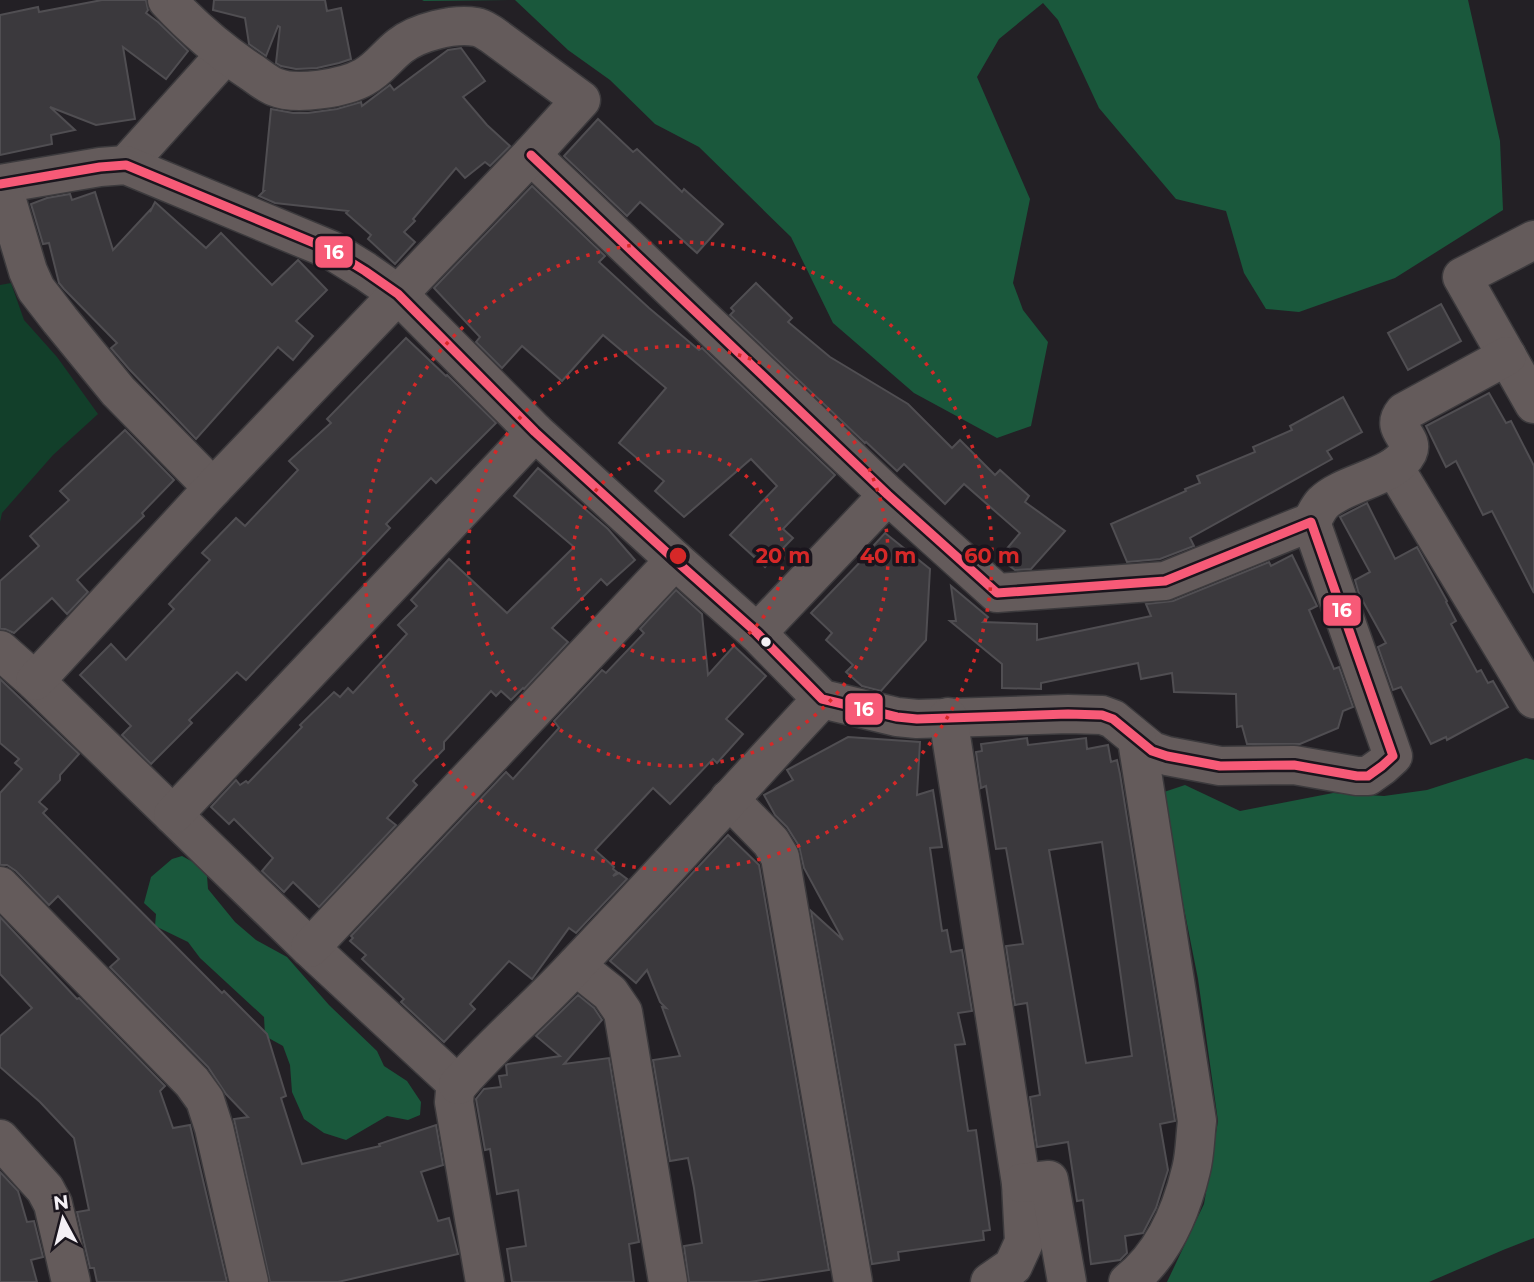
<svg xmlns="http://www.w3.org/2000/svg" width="1534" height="1282" font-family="Montserrat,sans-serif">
	<rect width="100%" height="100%" fill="#232025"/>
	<!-- green -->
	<path fill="#123f2a" d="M11 283 24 320 57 357 98 414 53 455 2 513 0 522V285Z"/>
	<!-- forest -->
	<g fill="#1a583c">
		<path d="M422 0H1468L1500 141 1503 210 1395 278 1299 312 1266 309 1244 273 1226 211 1176 199 1099 108 1058 20 1043 3 999 39 977 77 1030 199 1013 283 1023 310 1048 342 1031 426 997 438 914 393 833 323 791 237 699 147 655 124 610 80 568 50 515 0 424 1Z"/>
		<path d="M1526 758 1534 760V1238L1503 1250 1429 1282H1167L1204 1204 1218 1121 1198 979 1161 793 1185 785 1240 811 1333 793 1384 796 1427 790Z"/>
		<path d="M182 856 195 863 207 876 208 889 235 922 256 940 287 957 329 1005 377 1051 384 1066 407 1081 421 1102 420 1115 408 1120 387 1116 346 1140 324 1133 304 1119 292 1092 290 1065 283 1046 265 1036 264 1017 200 958 188 942 155 926 156 914 144 903 151 877 172 859Z"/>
	</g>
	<!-- building -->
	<g fill="#3b393d" stroke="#504e52" stroke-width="2" fill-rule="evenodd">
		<path d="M102 0H146L148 10 146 13 158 22 188 51 166 79 123 47 135 119 96 125 50 107 75 130 51 135 52 144 0 155V15L38 7 39 12Z"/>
		<path d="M214 0H325L327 11 341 8 351 59 339 63 317 68 296 69 281 66 276 63 280 27 278 26 266 56 249 44 245 18 213 10Z"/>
		<path d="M461 48 485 81 463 97 487 125 510 146 490 166 485 162 465 178 456 168 413 219 415 221 404 232 415 242 395 264 368 239 371 235 346 213 348 211 275 203 259 196 264 191H263L271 109 293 113H308L337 109 361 102 362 106 390 85 394 90 448 50Z"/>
		<path d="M598 119 633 152 637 149 682 192 684 189 723 224 697 253 640 202 627 216 564 156Z"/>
		<path d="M532 186 605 256 599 262 649 308 699 350 702 348 835 475 783 529 793 538 765 567 730 535 777 486 751 459 684 517 655 491 664 481 619 443 666 388 603 335 562 381 522 346 502 368 476 342 480 337 434 288Z"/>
		<path d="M95 192 113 250 150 210V212L155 202 206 248 221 233 272 285 298 260 327 290 296 321 313 336 293 360 278 347 196 439 129 369 111 348 117 343 64 289 59 283 49 243 43 244 31 204 47 198 70 194 72 200Z"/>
		<path d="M756 283 792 318 788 322 830 357 908 404 952 448 960 440 995 475 1000 470 1029 496 1025 502 1065 531 1031 569 1015 570 999 558 1020 533 964 484 945 504 904 464 897 471 866 442 865 443 730 315 734 311 731 308Z"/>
		<path d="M1441 304 1461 341 1408 370 1388 333Z"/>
		<path d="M406 338 446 376 447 375 496 423 436 483 431 478 386 524 390 528 246 680 237 672 189 720 192 723 151 764 122 735 131 726 80 675 111 644 126 660 174 609 169 604 210 560 202 553 236 518 245 526 298 470 289 461 331 423 327 419Z"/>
		<path d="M1489 393 1506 423 1511 421 1534 466V593L1492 511 1483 515 1456 461 1446 467 1426 426Z"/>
		<path d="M1343 397 1362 432 1327 451 1332 459 1190 538 1194 546 1160 559 1127 562 1111 524 1186 491 1185 489 1200 483 1197 476 1255 452 1253 447 1292 430 1290 426Z"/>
		<path d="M125 430 174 480 142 513 144 516 77 580 88 592 67 614 52 598 14 633 5 629H0V581L39 546 30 536 69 500 60 491Z"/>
		<path d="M538 468 608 529 635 560 607 585 601 579 552 628 568 642 524 689 523 688 511 700 501 691 496 696 491 691 444 742V749L413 781 417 785 387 818 396 825 319 907 293 882 284 892 262 871 273 858 234 819 229 824 211 807 236 780 240 785 246 781 248 783 302 727 300 725 334 692 340 697 348 688 353 693 407 634 398 625 417 606 411 600 449 559 507 613 574 547 514 496Z"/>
		<path d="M1367 503 1395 559 1417 547 1447 601 1446 602 1456 621 1451 624 1477 672 1481 670 1488 683 1493 681 1508 707 1447 740 1446 737 1431 744 1401 687 1393 690 1378 647 1386 643 1359 594 1355 580 1370 572 1340 517Z"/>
		<path d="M885 533 930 569 926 640 881 691 862 686 846 672 853 665 826 640 832 633 811 613 865 557 864 556Z"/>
		<path d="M1292 555 1317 606 1309 610 1334 669 1339 667 1353 707 1343 711 1338 728 1300 744H1247L1242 726 1237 727 1236 694 1174 692 1172 673 1141 679 1138 663 1041 683V689L1002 688V664L950 621H956L951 586 988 617 983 622 1037 624V640L1151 616 1146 604 1173 601 1269 562 1271 566Z"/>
		<path d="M676 590 702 614 708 675 734 646 766 676 726 719 743 734 717 763 713 759 670 804 653 788 595 850 614 867 613 869 617 872 613 876 619 873 627 879 576 933 569 928 532 979 509 961 470 1004 475 1009 444 1042 401 1002 404 999 362 959 366 955 350 941 353 938 351 936 506 772 513 779 559 728 554 721 602 670 606 673 644 633 640 629Z"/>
		<path d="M0 679 79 754 60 775V780L39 802 47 809 43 813 222 993 224 991 267 1034 286 1096 281 1098 302 1164 380 1146 379 1144 436 1125 443 1165 421 1172 438 1221 449 1218 458 1254 338 1282H270L234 1119 248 1117 226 1094 208 1067 110 967 119 959 58 896 49 905 16 871 7 865H0V793L22 769 15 763 19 759 0 743Z"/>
		<path d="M848 737 920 742 917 795 933 790 942 847 930 848 942 931 947 930 951 952 962 950 972 1011 958 1013 965 1044 955 1045 968 1131 976 1130 990 1230 983 1231 984 1240 898 1252 899 1260 872 1264 811 911 843 940 804 868 799 846 787 827 775 815 764 795 793 780 787 770Z"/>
		<path d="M1027 738 1028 745 1086 738 1087 749 1108 745 1111 762 1117 760 1120 774 1175 1121 1160 1124 1168 1170 1156 1208 1143 1233 1125 1236 1127 1253 1120 1260 1091 1264 1083 1200 1077 1201 1068 1142 1037 1147 1030 1097 1040 1095 1027 1003 1015 1005 1006 946 1023 944 1006 848 996 849 986 786 981 788 976 752 982 751 981 744ZM1102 842 1132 1056 1086 1063 1049 850Z"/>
		<path d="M728 835 759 865 829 1270 750 1282H689L684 1246 702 1243 694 1188 688 1158 670 1161 653 1060 680 1056 662 1007 666 1008 660 1002 647 970 636 983 610 961Z"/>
		<path d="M0 917 77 999 79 998 165 1086 160 1091 173 1128 190 1125 227 1282H97L94 1268H90L77 1212 89 1210 74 1138 40 1102 0 1067V1036L32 1008 0 974Z"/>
		<path d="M578 995 594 1008 602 1020 564 1064 609 1058 639 1242 629 1244 634 1282H512L507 1249 526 1246 518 1190 497 1194 490 1149 485 1150 476 1099 484 1089 501 1087 499 1076 507 1075 506 1065 508 1064 560 1056 536 1036Z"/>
		<path d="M0 1172 18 1191 27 1222 34 1221 43 1257 31 1260 37 1282H0Z"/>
	</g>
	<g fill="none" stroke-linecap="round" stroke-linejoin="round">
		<defs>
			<g id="street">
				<path d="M126 165 225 55"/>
				<path d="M0 184 100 167 126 165 331 250 365 271 398 294 535 432 675 560 757 633 822 699 897 717 917 719 1068 714 1102 715 1113 719 1152 751 1167 756 1220 766 1294 765 1357 776H1368L1382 766 1393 756 1311 522 1165 581 997 593 888 495 531 155"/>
				<path d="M2 184 28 271 36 289 60 320 118 391 213 488"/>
				<path d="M1534 240 1462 277 1534 404"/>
				<path d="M1394 467 1534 699"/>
				<path d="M1311 522C1315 516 1318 508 1323 503 1344 482 1395 478 1408 452 1415 437 1389 430 1404 412L1507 356"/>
				<path d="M757 633 888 495"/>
				<path d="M0 650 35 681 310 948 458 1085 455 1091 454 1102 485 1282"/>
				<path d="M35 681 213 488 531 155 581 100 491 34C486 31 482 28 476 27 454 23 418 32 400 46 387 56 379 69 364 77 345 88 296 96 275 87 267 84 260 78 253 73 221 52 193 28 167 0"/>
				<path d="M948 717 1021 1183 1024 1242 1013 1266 990 1282"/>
				<path d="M729 799 771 842 780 857 853 1282"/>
				<path d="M173 815 535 432"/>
				<path d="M0 886 192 1082 205 1100 214 1128 249 1282"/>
				<path d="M310 948 675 560"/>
				<path d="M576 966 610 993 623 1012 668 1282"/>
				<path d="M458 1085C495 1042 539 1006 577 964 660 877 740 787 822 699"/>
				<path d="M0 1139 45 1189 53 1204 71 1282"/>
				<path d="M1021 1183 1049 1180 1067 1282"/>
				<path d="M1128 1282C1163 1255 1181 1212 1191 1170 1195 1155 1195 1137 1197 1121L1137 740"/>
			</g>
		</defs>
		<!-- street casing -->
		<use href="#street" stroke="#3c3a3d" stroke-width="41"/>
		<!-- street -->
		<use href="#street" stroke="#645b5b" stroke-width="38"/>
		<defs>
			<path id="bus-1" d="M0 184 100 167 126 165 331 250 365 271 398 294 535 432 675 560 757 633 822 699 897 717 917 719 1068 714 1102 715 1113 719 1152 751 1167 756 1220 766 1294 765 1357 776H1368L1382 766 1393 756 1311 522 1165 581 997 593 888 495 531 155"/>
		</defs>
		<!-- bus-1 casing -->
		<use href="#bus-1" stroke="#1a151d" stroke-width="14"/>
		<!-- bus-1 -->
		<use href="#bus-1" stroke="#f75a77" stroke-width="9"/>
	</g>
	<!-- distance rings -->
	<g fill="none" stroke="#d62828" stroke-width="3.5" stroke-dasharray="3.5 7">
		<circle cx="678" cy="556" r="105"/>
		<circle cx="678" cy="556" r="210"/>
		<circle cx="678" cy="556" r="314"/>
	</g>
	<!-- markers -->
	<circle fill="#f4f0f5" stroke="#1a151d" stroke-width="2.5" cx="766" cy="642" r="6"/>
	<circle cx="678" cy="556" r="10" fill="#d62828" stroke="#1a151d" stroke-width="3.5"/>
	<g font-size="21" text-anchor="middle" font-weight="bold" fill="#d62828" stroke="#1a151d" stroke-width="7" stroke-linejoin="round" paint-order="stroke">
		<text x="783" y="563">20 m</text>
		<text x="888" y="563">40 m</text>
		<text x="992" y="563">60 m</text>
	</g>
	<g stroke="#1a151d" stroke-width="2.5">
		<rect x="314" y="235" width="40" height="34" rx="7" fill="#f75a77"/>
		<rect x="1322" y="594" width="40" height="33" rx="7" fill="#f75a77"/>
		<rect x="844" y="692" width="40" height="34" rx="7" fill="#f75a77"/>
	</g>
	<g font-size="19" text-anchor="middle" font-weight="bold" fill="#fff">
		<text x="334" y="259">16</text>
		<text x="1342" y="617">16</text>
		<text x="864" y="716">16</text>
	</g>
	<!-- north arrow -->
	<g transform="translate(63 1219) rotate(353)" stroke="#1a151d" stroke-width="5" paint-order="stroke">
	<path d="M0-5L12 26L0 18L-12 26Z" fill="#f4f0f5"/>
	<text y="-10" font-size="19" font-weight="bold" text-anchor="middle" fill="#f4f0f5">N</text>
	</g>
</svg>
